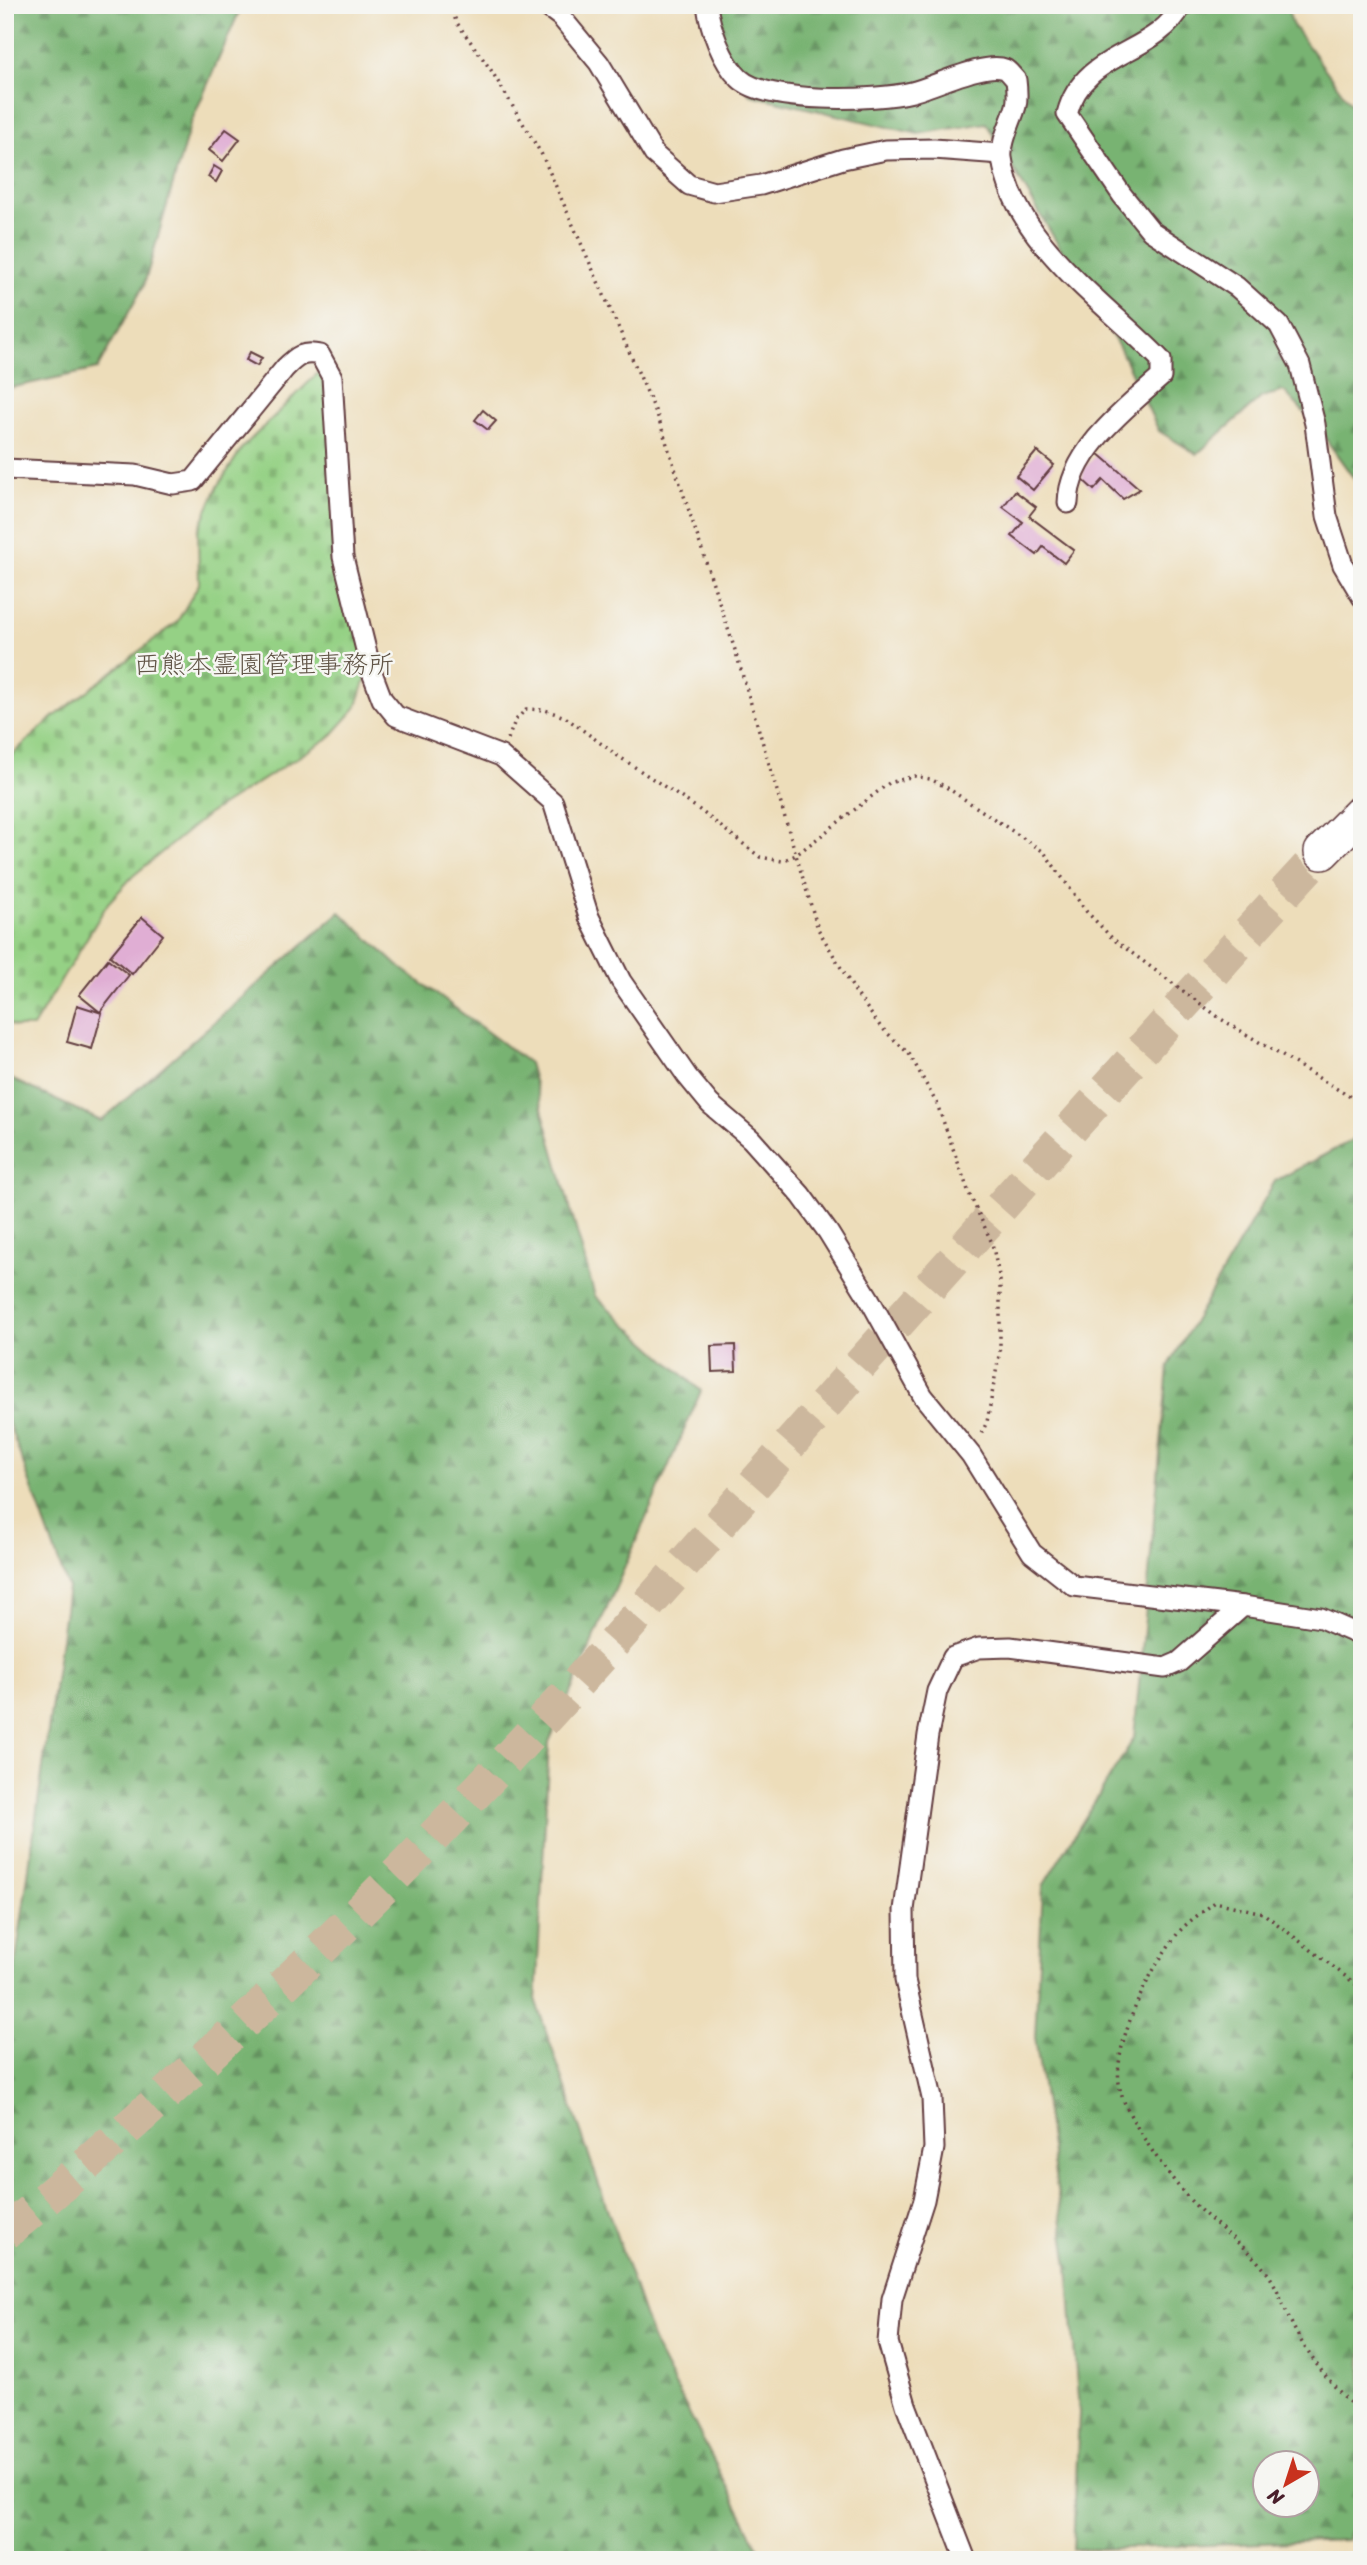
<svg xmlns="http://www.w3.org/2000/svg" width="1367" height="2565" font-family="Sriracha,'Klee One',sans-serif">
	<defs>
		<pattern id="forest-firs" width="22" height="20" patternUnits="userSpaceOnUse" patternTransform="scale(1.75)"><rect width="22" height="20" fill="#78b372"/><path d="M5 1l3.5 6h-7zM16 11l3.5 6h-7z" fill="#64915e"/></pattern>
		<pattern id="cemetery-stones" width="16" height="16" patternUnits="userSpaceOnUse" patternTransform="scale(1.75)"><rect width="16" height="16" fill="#95d185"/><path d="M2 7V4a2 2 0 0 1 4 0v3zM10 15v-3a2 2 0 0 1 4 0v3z" fill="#82b373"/></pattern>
	</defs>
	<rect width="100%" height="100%" fill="#f6f6f2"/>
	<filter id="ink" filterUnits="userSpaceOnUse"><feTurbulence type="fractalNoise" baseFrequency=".0143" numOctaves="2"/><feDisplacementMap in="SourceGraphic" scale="14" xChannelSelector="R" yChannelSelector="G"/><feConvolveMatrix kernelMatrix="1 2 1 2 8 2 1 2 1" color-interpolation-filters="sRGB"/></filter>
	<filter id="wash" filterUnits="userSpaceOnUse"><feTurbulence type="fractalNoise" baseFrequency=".00686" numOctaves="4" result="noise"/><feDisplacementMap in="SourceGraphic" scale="28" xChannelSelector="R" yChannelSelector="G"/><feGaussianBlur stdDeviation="1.57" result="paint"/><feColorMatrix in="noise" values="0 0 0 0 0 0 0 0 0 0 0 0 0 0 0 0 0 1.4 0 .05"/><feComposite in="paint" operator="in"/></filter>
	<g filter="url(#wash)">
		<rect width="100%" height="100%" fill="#edddba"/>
		<!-- forest -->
		<g fill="url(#forest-firs)" stroke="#61694e" stroke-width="2" fill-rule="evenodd">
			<path d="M5 5H242L190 125 144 285 97 369 5 389Z"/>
			<path d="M701 5H1287L1292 24 1356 111 1362 114V490L1315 424 1284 391 1262 397 1197 454 1159 431 1120 349 986 123 918 134 750 95Z"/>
			<path d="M340 912 396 964 529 1063 595 1296 701 1391 549 1742 536 2002 655 2347 765 2560H5V2039L68 1588 5 1413V1076L101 1121Z"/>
			<path d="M1362 1135V2476L1348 2540 1073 2550 1079 2413 1068 2265 1035 2037 1043 1886 1134 1738 1168 1367 1275 1181ZM1266 2464H1308V2506H1266Z"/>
		</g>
		<!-- cemetery -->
		<path fill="url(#cemetery-stones)" stroke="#707858" stroke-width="2" d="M322 369 367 676 356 708 330 737 207 815 133 876 108 903 33 1027H16L5 1022V761L50 720 177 622 199 584 198 531 217 488 242 448Z"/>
		<g id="blocks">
			<!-- building -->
			<g fill="#e0aed4">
				<path d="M226 129 240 139 223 161 209 150Z"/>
				<path d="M214 166 222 171 216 182 208 177Z"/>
				<path d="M250 352 262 358 257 366 246 360Z"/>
				<path d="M483 410 496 421 488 430 475 420Z"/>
				<path d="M1037 451 1054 465 1033 490 1016 476Z"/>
				<path d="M1098 453 1140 489 1123 499 1103 480 1094 490 1082 479 1084 469Z"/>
				<path d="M1015 491 1036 507 1029 516 1074 550 1064 563 1043 547 1037 555 1012 536 1023 522 1003 507Z"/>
				<path d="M142 917 163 935 132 974 110 956Z"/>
				<path d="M108 959 129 975 100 1012 79 995Z"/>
				<path d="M77 1005 102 1013 92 1049 67 1042Z"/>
				<path d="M735 1345 736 1371 712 1372 711 1346Z"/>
			</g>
		</g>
	</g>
	<g filter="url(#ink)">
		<use href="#blocks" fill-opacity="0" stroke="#623c40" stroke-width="2"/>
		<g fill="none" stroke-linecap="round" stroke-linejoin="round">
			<!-- highway-tunnel -->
			<path stroke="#ccb79d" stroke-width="35" stroke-dasharray="35 18" stroke-linecap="butt" d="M5 2233C145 2117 280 1992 408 1863 551 1717 685 1562 821 1409 987 1222 1153 1036 1322 852"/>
			<defs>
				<g id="street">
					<path d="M545 5 561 17 599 63 654 154 689 185 714 192 761 185 843 159 886 150 934 149 1001 154"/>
					<path d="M707 5C710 28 722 62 739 78 765 104 877 101 912 92 933 87 985 61 1005 69 1008 70 1013 77 1016 80 1017 88 1018 98 1016 106 1012 121 1000 142 1002 158 1013 241 1106 303 1161 360V377C1126 408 1069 452 1068 503"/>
					<path d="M1182 5C1155 57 1084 49 1067 114L1122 195 1151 231 1237 287 1279 325 1300 365 1315 424 1327 516 1343 565 1362 597"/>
					<path d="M5 469 135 475 173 484 193 481 285 368C297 356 303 351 320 355L332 377 343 557 371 670 382 699 396 716 501 756 553 802 589 917 621 981 687 1076 710 1104 751 1139 801 1195 828 1232 870 1300 923 1396 971 1455 1032 1553 1074 1586 1243 1606 1321 1618 1362 1636"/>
					<path d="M966 2560 906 2405 888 2342 892 2299 924 2200 934 2148 932 2098 905 1980 904 1910 928 1735 937 1691 953 1657 979 1648 1010 1647 1165 1668 1179 1662 1243 1606"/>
				</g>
				<path id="highway" d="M1322 852 1362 812"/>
			</defs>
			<!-- street casing -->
			<use href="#street" stroke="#623c40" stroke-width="23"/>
			<!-- highway casing -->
			<use href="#highway" stroke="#623c40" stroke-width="38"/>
			<!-- path -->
			<g stroke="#623c40" stroke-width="3.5" stroke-dasharray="2 5" stroke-linecap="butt">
				<path d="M449 5 457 23 491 70 542 155 658 417 736 653 818 929 856 993 880 1026 910 1055 937 1104 969 1193 992 1243 1000 1280V1350L987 1422 980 1436"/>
				<path d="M508 739 515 721 526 709 545 710 565 717 618 756 697 808 760 857 782 861 796 855 889 783 914 776 930 779 946 787 1044 852 1086 911 1113 939 1221 1019 1362 1104"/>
				<path d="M1362 1989 1263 1913 1215 1902C1203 1912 1188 1921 1178 1933 1151 1967 1110 2045 1120 2089 1126 2118 1170 2178 1191 2201 1215 2226 1247 2246 1268 2274 1280 2291 1286 2314 1296 2332 1313 2364 1336 2389 1362 2415"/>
			</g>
			<!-- street -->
			<use href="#street" stroke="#fff" stroke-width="19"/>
			<!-- highway -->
			<use href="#highway" stroke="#fff" stroke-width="35"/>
		</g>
	</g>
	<g text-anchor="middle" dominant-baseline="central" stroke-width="5" stroke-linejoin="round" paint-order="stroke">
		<!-- park labels -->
		<g font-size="26" fill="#605446" stroke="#f6f6f2">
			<text x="264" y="664">西熊本霊園管理事務所</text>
		</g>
	</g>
	<!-- margin -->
	<rect width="1367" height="2565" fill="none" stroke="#f6f6f2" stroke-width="28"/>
	<!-- north arrow -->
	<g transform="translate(1286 2484) rotate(219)"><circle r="33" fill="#f6f6f2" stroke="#b1a0a2" stroke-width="2"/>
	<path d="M0-5L12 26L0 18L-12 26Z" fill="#c8321e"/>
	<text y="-10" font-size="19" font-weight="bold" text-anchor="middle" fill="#4a1f2b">N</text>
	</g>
</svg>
